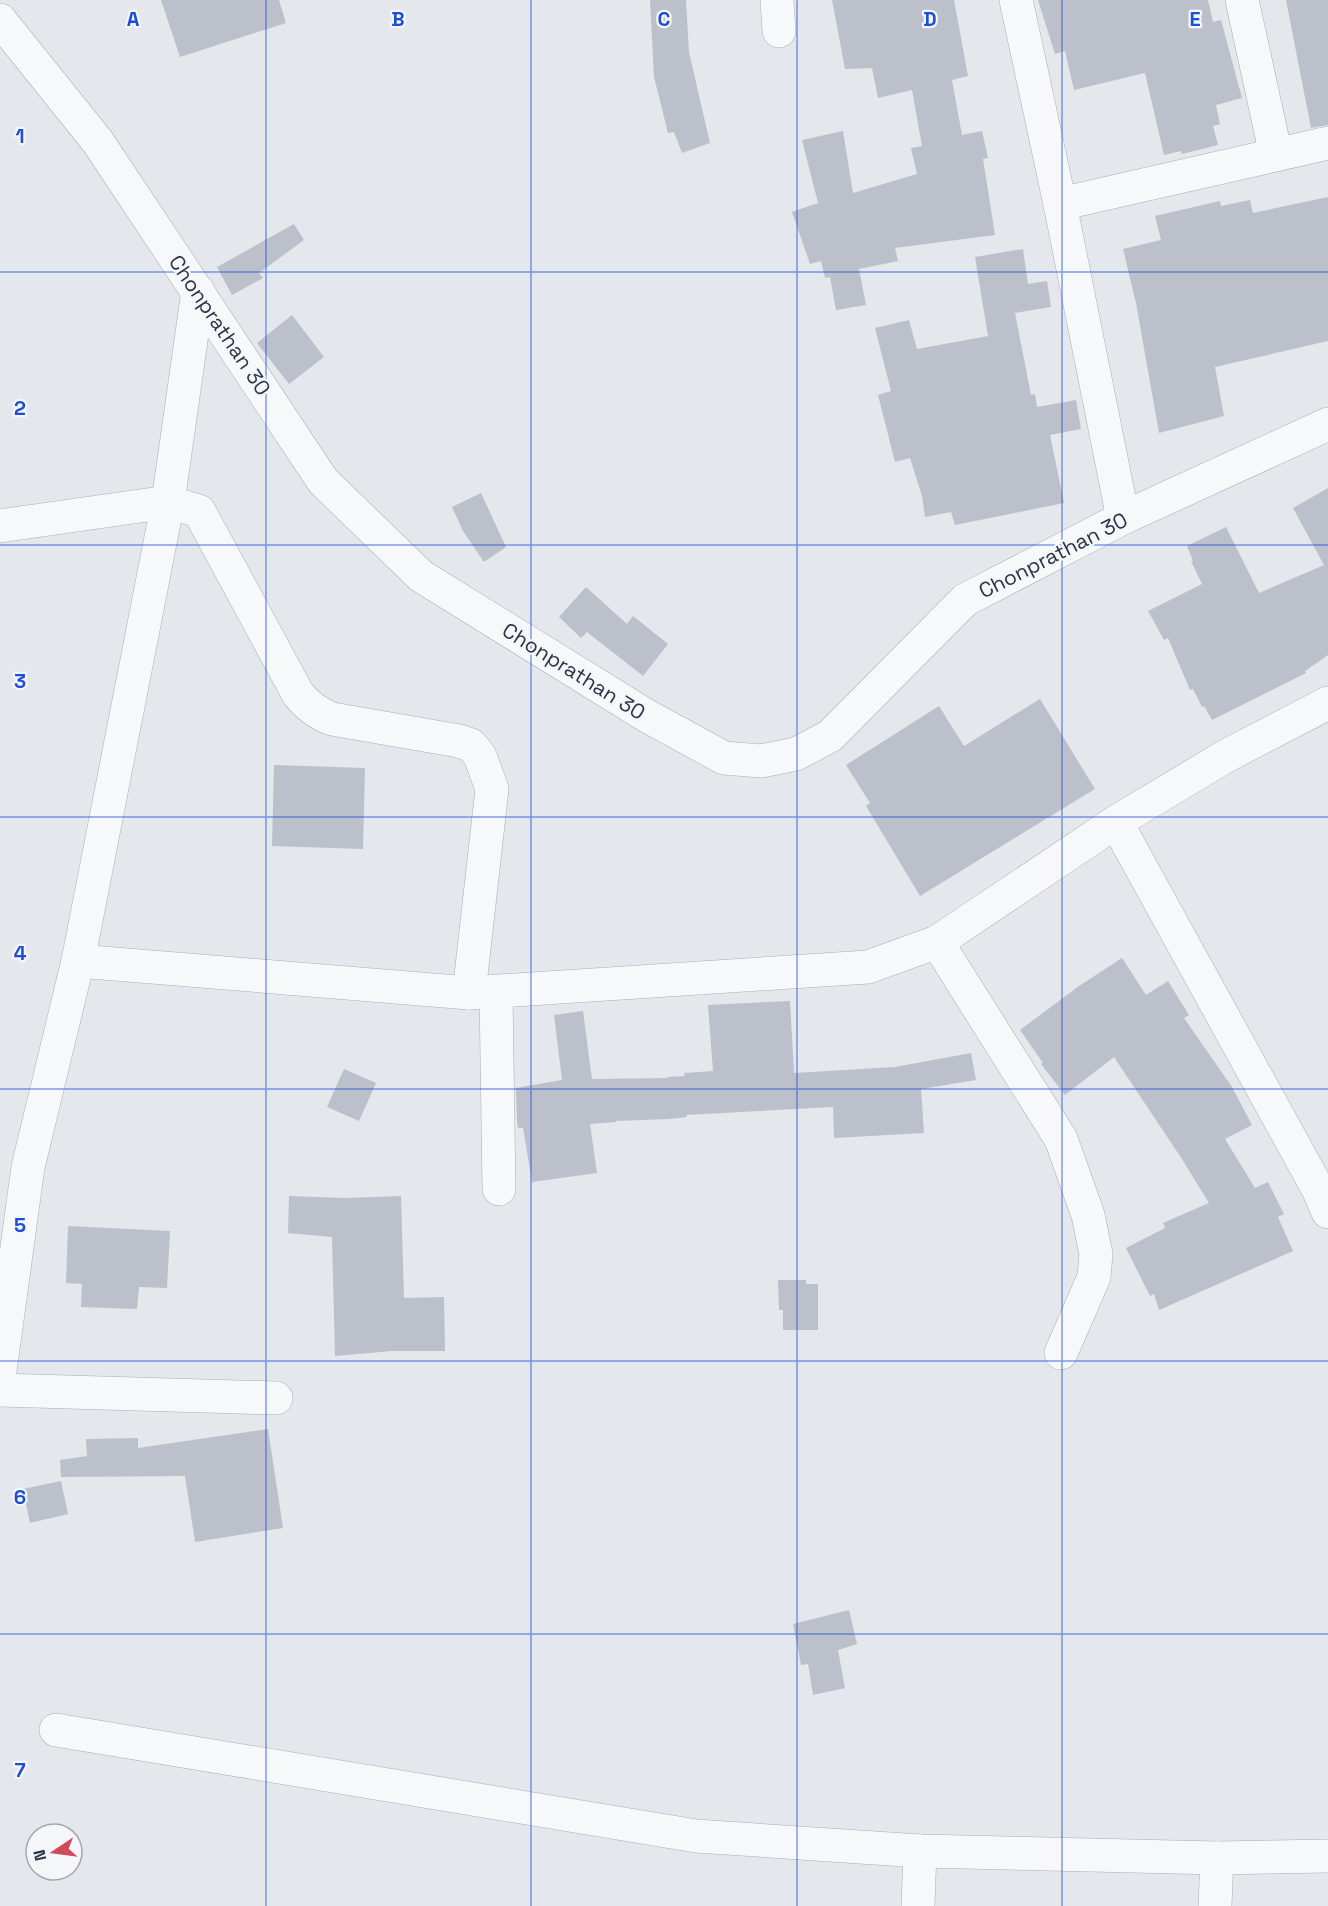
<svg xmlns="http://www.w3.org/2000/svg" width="1328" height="1906" viewBox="0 0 1328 1906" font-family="'Space Grotesk',sans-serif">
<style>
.building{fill:#bbc0ca}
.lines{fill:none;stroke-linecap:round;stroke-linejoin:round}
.street-casing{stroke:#a9aeb7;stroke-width:34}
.street{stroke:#f7f8fa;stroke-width:33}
.grid{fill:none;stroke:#1d4ed8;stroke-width:1.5;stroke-opacity:0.55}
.labels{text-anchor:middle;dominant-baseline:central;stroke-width:4.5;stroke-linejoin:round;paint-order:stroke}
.street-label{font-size:21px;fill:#2b3445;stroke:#f4f6f9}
.grid-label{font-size:20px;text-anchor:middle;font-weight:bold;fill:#1d4ed8;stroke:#f4f6f9;stroke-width:4.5;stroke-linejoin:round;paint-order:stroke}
</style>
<rect width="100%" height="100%" fill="#e4e7ec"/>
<g class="building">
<path d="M161,0H279L286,23L180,57Z"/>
<path d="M650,0H686L689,52L710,143L682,153L674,132L668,133L654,77Z"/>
<path d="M832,0H954L968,76L952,80L962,135L982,131L988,158L983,159L995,235L895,248L898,261L859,269L866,305L836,310L830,277L825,278L821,261L810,264L792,212L818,203L802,140L843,131L853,193L917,174L911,148L922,146L912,90L878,98L872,68L845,69Z"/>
<path d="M1038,0H1208L1213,22L1221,20L1242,98L1216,105L1220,124L1213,126L1218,145L1182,154L1181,151L1164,155L1145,73L1074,90L1065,51L1055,54Z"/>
<path d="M1286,0H1328V125L1311,128Z"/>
<path d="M1328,197V341L1215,367L1224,416L1159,433L1136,303L1123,249L1161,240L1155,216L1220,201L1221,206L1250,200L1253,213Z"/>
<path d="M294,224L304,240L259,273L263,278L232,295L217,267Z"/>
<path d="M1023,249L1028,284L1047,281L1051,307L1015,313L1031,395L1035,394L1037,407L1076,400L1081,429L1050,435L1064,503L955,525L951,512L925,517L922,496L910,458L895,462L878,395L891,391L875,328L909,320L917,349L988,336L975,257Z"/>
<path d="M292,315L324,357L289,384L257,343Z"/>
<path d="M1328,488V655L1305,671L1306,673L1212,720L1204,706L1202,707L1193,689L1190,690L1168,638L1164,640L1148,611L1202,584L1191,561H1193L1187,546L1226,527L1259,593L1324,565L1293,508Z"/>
<path d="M481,493L506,547L484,562L463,531L452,507Z"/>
<path d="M586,587L627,624L633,616L668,644L643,676L587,632L581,638L559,617Z"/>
<path d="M1040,699L1095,789L920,896L866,806L870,803L846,765L939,706L964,746Z"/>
<path d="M274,765L365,768L363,849L272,846Z"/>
<path d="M1122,958L1146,995L1168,981L1189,1015L1184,1018L1232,1087L1252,1125L1225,1139L1255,1188L1268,1182L1284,1214L1278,1217L1293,1251L1159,1310L1154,1294L1150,1296L1126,1248L1165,1228L1163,1223L1209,1203L1180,1156L1114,1057L1065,1095L1041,1064L1043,1063L1020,1030L1079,986Z"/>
<path d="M790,1001L794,1073L895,1067L971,1053L976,1080L921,1089L924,1133L834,1138L833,1107L686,1115L687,1117L669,1119L616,1121V1122L590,1124L597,1173L532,1182L523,1128H518L517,1120L516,1088L562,1080L554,1015L583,1011L592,1079L667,1078V1077L685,1076L684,1073L713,1071L708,1005Z"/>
<path d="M344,1069L376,1083L359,1121L327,1107Z"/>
<path d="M289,1196L345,1198L401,1196L404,1298L444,1297L445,1351H392L335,1356L332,1237L288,1233Z"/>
<path d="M68,1226L170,1231L167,1288L139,1287L137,1309L81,1307L82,1284L66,1283Z"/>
<path d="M778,1280H806V1284H818V1330H783V1310H779Z"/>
<path d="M268,1429L283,1528L195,1542L185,1476L61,1477L60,1460L87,1456L86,1439L138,1438V1448Z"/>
<path d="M61,1481L68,1514L30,1523L23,1489Z"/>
<path d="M849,1610L857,1644L838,1650L845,1688L813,1695L808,1664L801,1665L793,1624Z"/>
</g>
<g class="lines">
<defs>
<g id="street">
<path d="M777,0L779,31"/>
<path d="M1016,0L1060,204L1123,518"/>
<path d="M1242,0L1276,155"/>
<path d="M0,20L98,142L323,481L421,576L647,716L724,758L761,761L796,754L830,736L965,600L1123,518L1328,424"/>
<path d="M1060,204L1328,143"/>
<path d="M0,526L168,502L199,511L298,694C308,706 317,713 332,719L459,741L471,745L480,756L492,789L469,993"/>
<path d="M1116,822L1318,1189L1328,1212"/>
<path d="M937,942L1061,1139L1088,1215L1096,1254L1094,1277L1061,1353"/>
<path d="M78,961L469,993L868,967L937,942L1116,822L1226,756L1328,703"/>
<path d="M496,992L499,1189"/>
<path d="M0,1371L28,1167L78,961L168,502L198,291"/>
<path d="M0,1390L276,1398"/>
<path d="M56,1730L696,1836L920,1851L1217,1858L1328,1856"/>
<path d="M918,1906L920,1851"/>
<path d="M1215,1906L1217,1858"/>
</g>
</defs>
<use href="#street" class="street-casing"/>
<use href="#street" class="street"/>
</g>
<path class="grid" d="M266,0V1906M531,0V1906M797,0V1906M1062,0V1906M0,272H1328M0,545H1328M0,817H1328M0,1089H1328M0,1361H1328M0,1634H1328"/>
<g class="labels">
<g class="street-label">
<text transform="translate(220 325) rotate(56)">Chonprathan 30</text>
<text transform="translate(1053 555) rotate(-27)">Chonprathan 30</text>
<text transform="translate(574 671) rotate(32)">Chonprathan 30</text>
</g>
</g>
<g class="grid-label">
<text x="133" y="26">A</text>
<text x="398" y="26">B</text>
<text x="664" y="26">C</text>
<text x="930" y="26">D</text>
<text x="1195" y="26">E</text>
<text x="20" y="143">1</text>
<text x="20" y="415">2</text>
<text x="20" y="688">3</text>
<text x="20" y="960">4</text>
<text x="20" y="1232">5</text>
<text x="20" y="1504">6</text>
<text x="20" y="1777">7</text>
</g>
<g transform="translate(54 1852) rotate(257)"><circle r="28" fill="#f4f6f9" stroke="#a4a8b1" stroke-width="1.5"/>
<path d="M0-4.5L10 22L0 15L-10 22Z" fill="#d1495b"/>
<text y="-9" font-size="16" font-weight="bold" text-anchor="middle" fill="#2b3445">N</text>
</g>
</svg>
